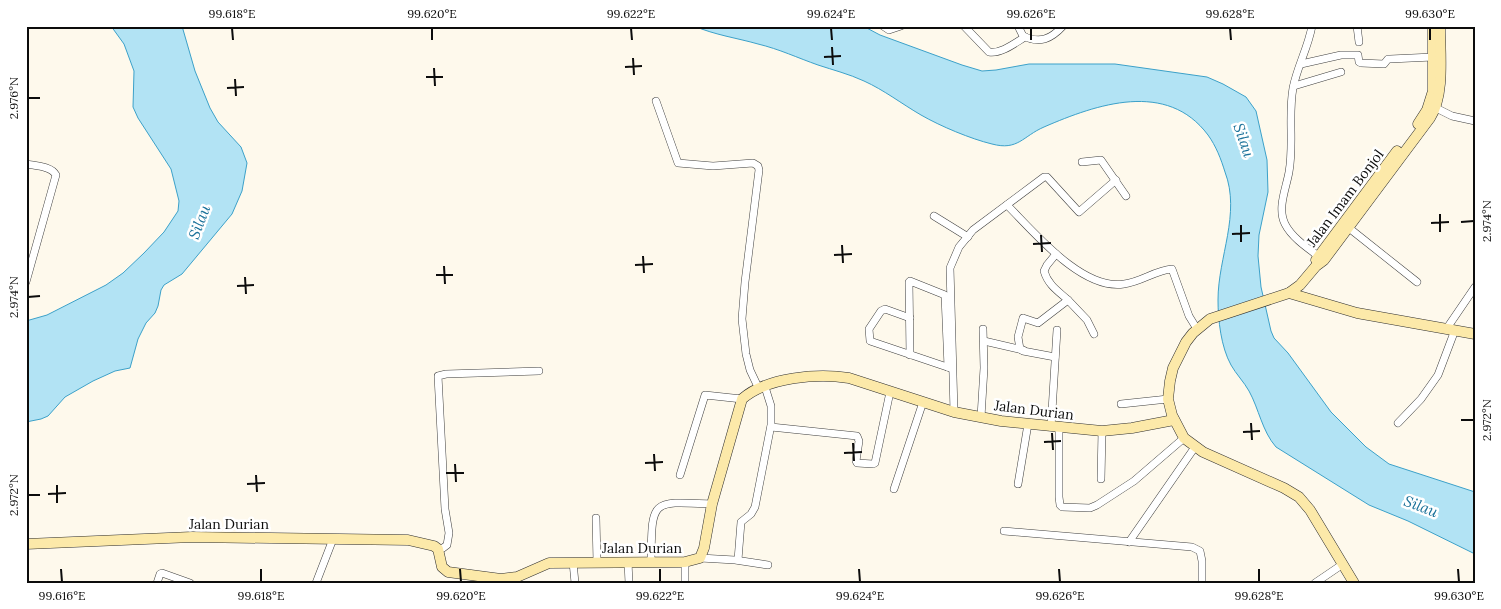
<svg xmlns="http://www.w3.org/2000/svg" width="1501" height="609" viewBox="0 0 1501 609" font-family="Lora,serif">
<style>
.water{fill:#b2e3f4;stroke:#3ca1c9}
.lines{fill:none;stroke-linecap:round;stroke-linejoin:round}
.street-casing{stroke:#3f3f3f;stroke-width:8}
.secondary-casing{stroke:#2e2e2e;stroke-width:11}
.street{stroke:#fff;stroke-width:7}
.secondary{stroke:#fce9a9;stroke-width:10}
.ticks{fill:none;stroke:#0c0c0c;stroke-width:2}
.labels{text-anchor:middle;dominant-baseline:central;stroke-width:5;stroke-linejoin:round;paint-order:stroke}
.street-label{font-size:14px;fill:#0c0c0c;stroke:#fff}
.water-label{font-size:15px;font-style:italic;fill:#1a7199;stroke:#fff}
.neatline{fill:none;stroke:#0c0c0c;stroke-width:2}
.ticks-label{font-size:12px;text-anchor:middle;fill:#0c0c0c}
</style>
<rect width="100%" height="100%" fill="#fef9ec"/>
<g class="water">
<path d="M111,26H182L195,71L210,108L218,122L241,147L247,163L242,191L232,214L182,274L164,285L161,290L158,306L155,313L146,323L138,339L130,368L115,371L93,381L65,397L48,416L41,419L26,422V321L47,315L106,285L123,273L144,253L164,232L178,211L179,201L171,169L138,118L133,107L134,71L124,44Z"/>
<path d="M694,26H863L880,35L962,65L982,71L996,70L1029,64H1115L1207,77L1223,84L1246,97L1256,111L1267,160L1268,192L1259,235L1258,256L1261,287L1271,331L1274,338L1288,353L1331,412L1366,447L1389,464L1475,492V554L1408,521L1369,505L1276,447C1262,431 1259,409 1249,391C1244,382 1236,374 1231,365C1221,347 1218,320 1218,300C1218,257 1241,214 1225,172C1221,159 1216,146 1208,135C1167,80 1097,104 1044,127C1023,136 1018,151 992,144C971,139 940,126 921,115C902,104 884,90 864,81C849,74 833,70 818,65C798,58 779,49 758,44C737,38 715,35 694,26Z"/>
</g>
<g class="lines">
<defs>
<g id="street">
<path d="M883,26L889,30L901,26"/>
<path d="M964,26L989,52C1001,54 1015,43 1025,37"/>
<path d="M1018,26L1023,36C1040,44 1051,39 1063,26"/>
<path d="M1312,26C1308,48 1297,67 1293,88C1288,116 1294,144 1289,172C1286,189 1277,208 1285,224C1292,238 1309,249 1321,258"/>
<path d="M1357,26L1359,42"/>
<path d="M1301,64L1341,55H1358L1359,62L1361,63L1384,64L1388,59H1390L1433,57"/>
<path d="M1294,86L1341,72"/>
<path d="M656,101L678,163L713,166L753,163L758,166L759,170L745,282L742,319L746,354L750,370L759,389"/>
<path d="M1436,108L1452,116L1475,121"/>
<path d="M1082,162L1101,160L1126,196"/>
<path d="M26,164C36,166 51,166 56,175L26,282"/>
<path d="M1007,205C1034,232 1082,291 1124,284C1141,282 1156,270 1172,269L1189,316L1197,329"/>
<path d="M934,216L968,237"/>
<path d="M1349,228L1417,282"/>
<path d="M1068,300L1087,320L1094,334"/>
<path d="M910,318L885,309L881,311L869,329L870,341L950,368"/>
<path d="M1447,328L1475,287"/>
<path d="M984,341L1023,350"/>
<path d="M910,355L909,282L910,281L945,295L948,367"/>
<path d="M1055,357L1023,351L1020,349L1018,337L1023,318L1038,323L1068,300C1058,291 1048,285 1044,271L1047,265L1056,254"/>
<path d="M1121,404L1168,399"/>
<path d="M954,412L950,268L959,247L973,230L1044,177H1047L1079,212L1116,180"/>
<path d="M981,417L984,368L983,329"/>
<path d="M1398,423L1421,399L1438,375L1455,330"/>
<path d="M771,427L857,436L859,441L856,461L857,463L873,464L875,463L890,392"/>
<path d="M1051,427L1057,330"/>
<path d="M1059,428V497L1060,505L1062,507L1090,508L1097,505L1134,481L1184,438"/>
<path d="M680,475L705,395L742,399"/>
<path d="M1101,479L1102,431"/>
<path d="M1018,484L1028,424"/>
<path d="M894,489L923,402"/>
<path d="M596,518L597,562"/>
<path d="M1004,531L1192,547L1200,551L1202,561V583"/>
<path d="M1129,542L1195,447"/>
<path d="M438,549L443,548L447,545L449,533L445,509L438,376L446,374L539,371"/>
<path d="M700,558L735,560L768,565"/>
<path d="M738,560L741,522L751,514L755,507L771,425V406L765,387"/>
<path d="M573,562L575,583"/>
<path d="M628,562L629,583"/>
<path d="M651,562C652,499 650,501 712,504"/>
<path d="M685,562V583"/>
<path d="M157,583L160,574L162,573L190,583"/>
<path d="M316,583L333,539"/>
<path d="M1315,583L1343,564"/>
</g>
<g id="secondary">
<path d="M1418,124L1427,110L1433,91V26"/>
<path d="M1316,260L1397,151"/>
<path d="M1289,293L1357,313L1475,334"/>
<path d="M26,544L192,537L408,540L434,546L438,549L442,567L448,572L501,579L517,577L549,563L685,562L700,558L704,548L712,504L742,399C767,377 818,373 849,378L954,412L1001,421L1102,431L1132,428L1174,420"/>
<path d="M1354,583L1310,510L1299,497L1284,488L1203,452L1184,438L1172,415L1168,399L1170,381L1173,368L1186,342L1193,333L1210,319L1289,293L1300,285L1316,266L1324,260L1430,118C1445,95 1440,54 1440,26"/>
</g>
</defs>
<use href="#street" class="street-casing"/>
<use href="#secondary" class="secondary-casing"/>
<use href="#street" class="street"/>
<use href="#secondary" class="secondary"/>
</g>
<path class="ticks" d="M232,28L233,40M432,28V40M631,28L632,40M831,28L832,40M1031,28V40M1230,28L1231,40M1430,28V40M832,47L833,65M824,57L841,56M633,58L634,75M625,67L642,66M434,68L435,86M426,77H443M235,79L236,96M227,88L244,87M28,98H40M1440,214V232M1461,222L1474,221M1431,223L1449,222M1241,225V242M1232,234L1250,233M1041,235L1042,252M1033,244L1051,243M842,245L843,263M834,255L852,254M643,256L644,273M635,265L653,264M444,266L445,284M436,275H453M245,277L246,294M237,286L254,285M28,297L40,296M1461,420H1474M1251,423L1252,440M1243,432L1260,431M1052,433L1053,450M1044,442L1061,441M853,443L854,461M844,453L862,452M654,454L655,471M645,463L663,462M455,464L456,482M446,473H464M256,475L257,492M247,484L265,483M57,485V503M48,494L66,493M28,495H40M61,569L62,582M261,569V582M460,569L461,582M660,569V582M859,569L860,582M1059,569L1060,582M1259,569V582M1458,569L1459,582"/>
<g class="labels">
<g class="street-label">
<text transform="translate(1345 198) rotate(-53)">Jalan Imam Bonjol</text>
<text transform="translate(1034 410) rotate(7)">Jalan Durian</text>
<text x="229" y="524">Jalan Durian</text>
<text x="642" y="548">Jalan Durian</text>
</g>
<g class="water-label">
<text transform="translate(1244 140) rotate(71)">Silau</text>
<text transform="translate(199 222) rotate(-69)">Silau</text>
<text transform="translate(1421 506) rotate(21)">Silau</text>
</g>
</g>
<rect width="1501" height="609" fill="none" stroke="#ffffff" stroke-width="55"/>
<rect x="28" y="28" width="1446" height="554" class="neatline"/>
<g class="ticks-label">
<text x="232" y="18">99.618°E</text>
<text x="432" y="18">99.620°E</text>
<text x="631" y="18">99.622°E</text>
<text x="831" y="18">99.624°E</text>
<text x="1031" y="18">99.626°E</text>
<text x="1230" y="18">99.628°E</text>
<text x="1430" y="18">99.630°E</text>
<text transform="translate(14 98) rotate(-90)" y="4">2.976°N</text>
<text transform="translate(1487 221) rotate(-90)" y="4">2.974°N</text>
<text transform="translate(14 297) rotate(-90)" y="4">2.974°N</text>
<text transform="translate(1487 420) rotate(-90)" y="4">2.972°N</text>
<text transform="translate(14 495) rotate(-90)" y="4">2.972°N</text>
<text x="62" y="600">99.616°E</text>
<text x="261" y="600">99.618°E</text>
<text x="461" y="600">99.620°E</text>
<text x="660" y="600">99.622°E</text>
<text x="860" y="600">99.624°E</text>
<text x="1060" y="600">99.626°E</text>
<text x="1259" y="600">99.628°E</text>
<text x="1459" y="600">99.630°E</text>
</g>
</svg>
